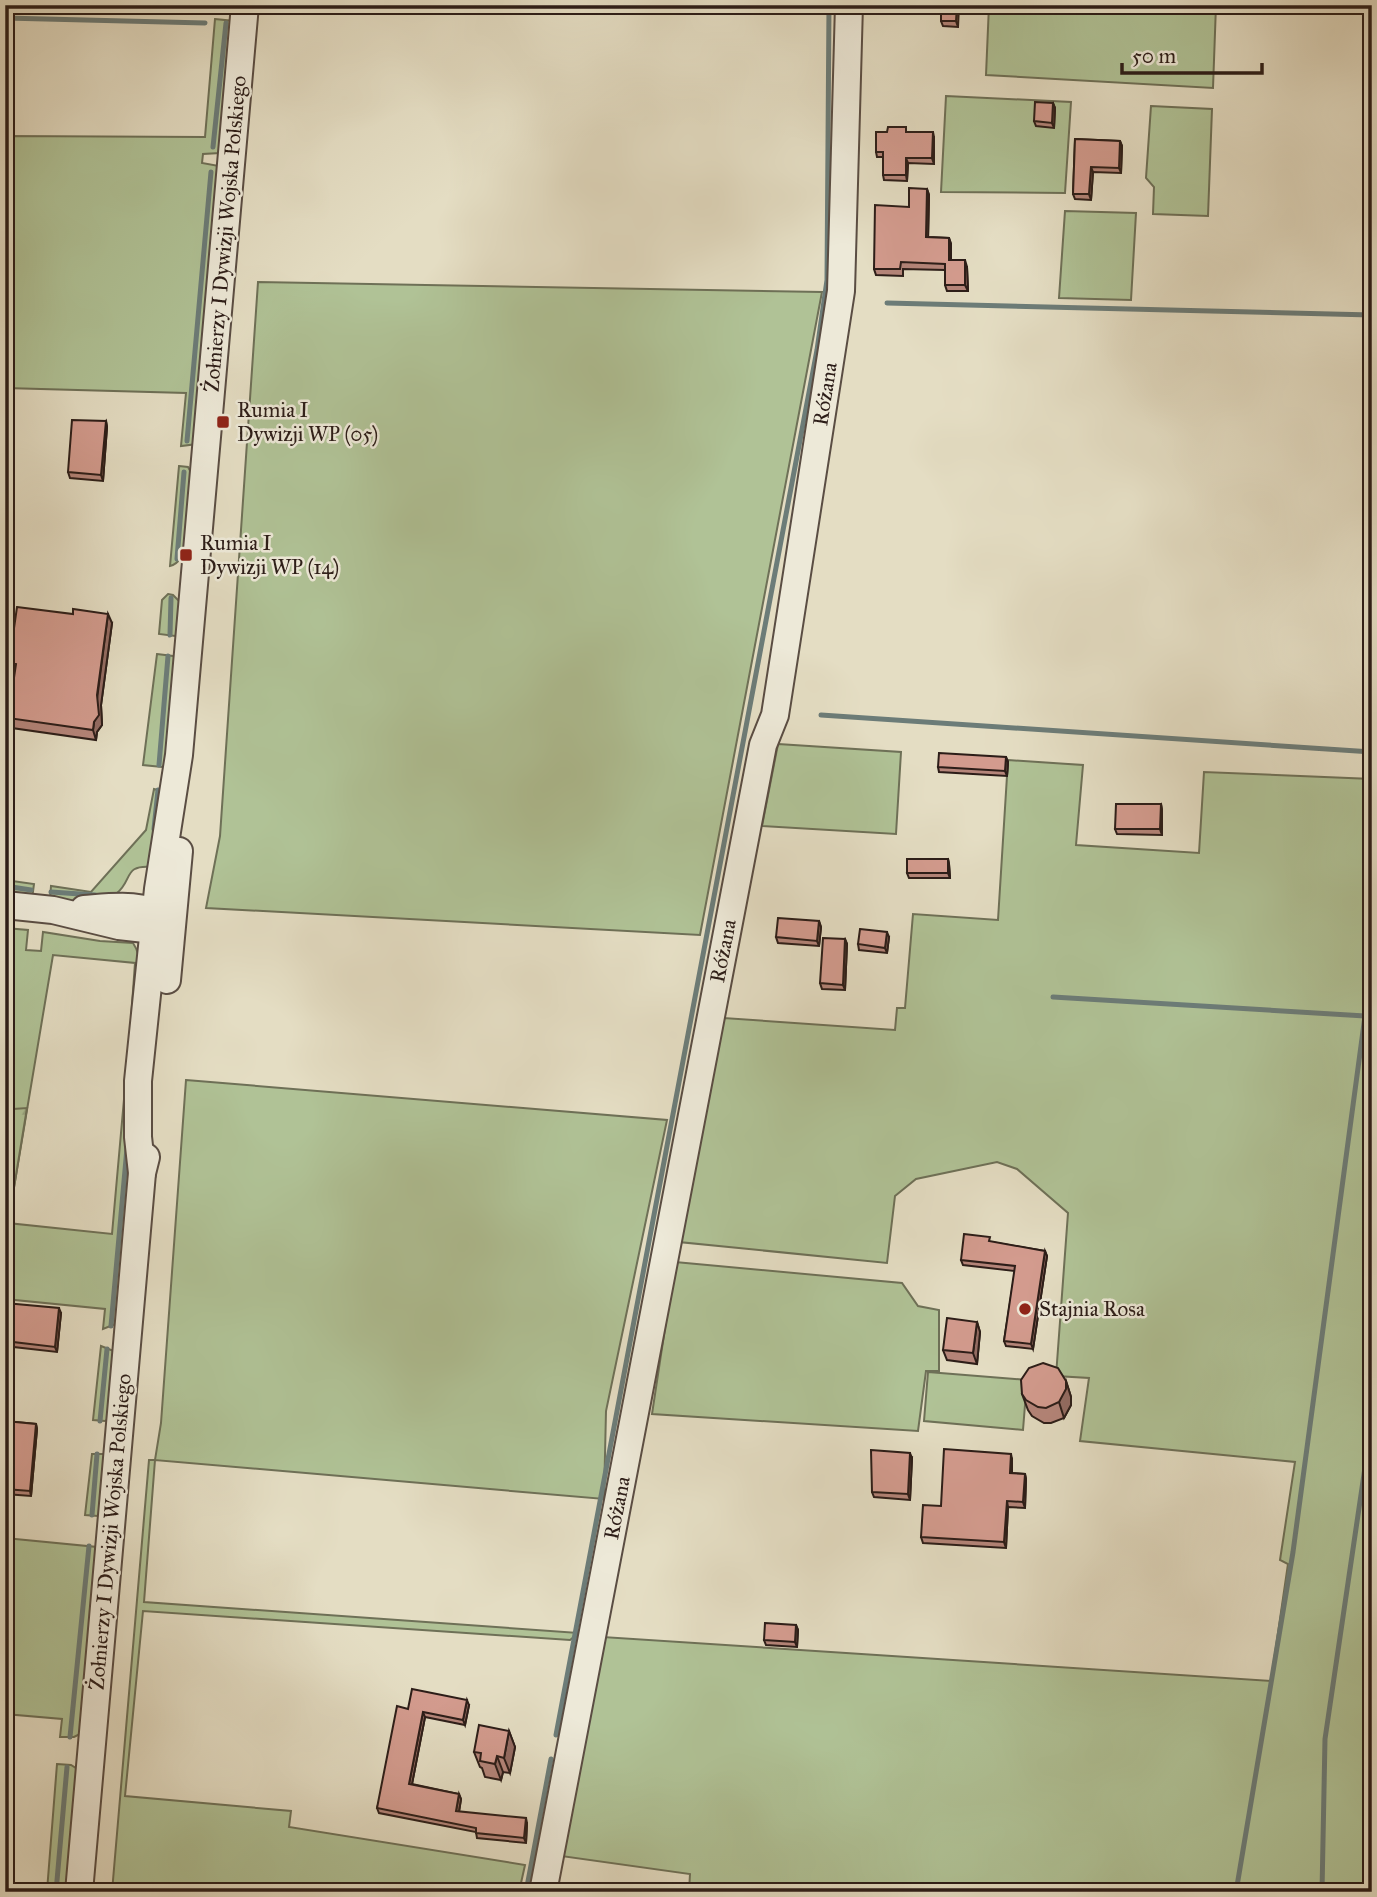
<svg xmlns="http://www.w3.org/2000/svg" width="1377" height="1897" viewBox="0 0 1377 1897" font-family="'IM FELL Great Primer',serif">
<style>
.grass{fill:#b0c296;stroke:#6e7057;stroke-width:2}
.forest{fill:url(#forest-firs);stroke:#6e7057;stroke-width:2}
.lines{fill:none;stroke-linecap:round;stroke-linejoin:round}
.stream{stroke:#6c7c78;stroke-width:5}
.minor-casing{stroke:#5a4d43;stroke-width:30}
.minor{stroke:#ede9d8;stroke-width:26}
.wall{fill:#b5857a;stroke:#2c1d18;stroke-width:2}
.shaded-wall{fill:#946c63;stroke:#2c1d18;stroke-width:2}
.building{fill:#d39b8e;stroke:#2c1d18;stroke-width:2}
.poi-dot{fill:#8f2418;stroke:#ede9d8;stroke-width:2.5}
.labels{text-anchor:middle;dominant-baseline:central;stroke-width:5;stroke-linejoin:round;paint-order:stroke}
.street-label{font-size:21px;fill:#2c1d18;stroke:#ede9d8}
.poi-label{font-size:21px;fill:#2c1d18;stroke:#ede9d8;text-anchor:start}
</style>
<defs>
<pattern id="forest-firs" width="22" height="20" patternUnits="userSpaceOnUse" patternTransform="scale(1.75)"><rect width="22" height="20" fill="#b0c296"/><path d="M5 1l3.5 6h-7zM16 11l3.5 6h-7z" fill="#98a681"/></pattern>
</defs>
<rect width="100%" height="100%" fill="#e4ddc3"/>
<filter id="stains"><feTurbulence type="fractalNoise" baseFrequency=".00286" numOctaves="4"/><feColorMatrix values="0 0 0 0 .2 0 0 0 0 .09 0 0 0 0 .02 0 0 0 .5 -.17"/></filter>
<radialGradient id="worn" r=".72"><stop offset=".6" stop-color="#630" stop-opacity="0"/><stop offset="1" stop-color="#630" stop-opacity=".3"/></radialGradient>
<g class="grass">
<path d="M989,5H1216L1213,88L986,75Z"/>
<path d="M215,19L234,21L220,153L203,154L202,163L219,166L197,444L181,446L186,393L5,388V136L205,137Z"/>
<path d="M946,96L1071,102L1065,193L941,192Z"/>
<path d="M1151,106L1212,109L1208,216L1153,214L1154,187L1146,178Z"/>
<path d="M1065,211L1136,213L1131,300L1059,298Z"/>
<path d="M258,282L822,292L700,935L206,908L220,836Z"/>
<path d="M179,466L188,467L193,476C191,496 193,562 170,566Z"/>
<path d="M168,594L173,595L181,603L178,633L175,636L159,634L162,600Z"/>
<path d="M157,654L173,656L177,661L165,765L162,767L143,765Z"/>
<path d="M778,744L901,752L896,834L762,826Z"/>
<path d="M1008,760L1083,765L1076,845L1199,853L1204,772L1372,779V1892H689L690,1874L561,1856L603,1637L1271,1681L1288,1564L1280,1560L1295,1462L1080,1441L1089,1378L1056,1376L1068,1213L1017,1169L997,1162L916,1179L895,1196L887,1263L679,1242L724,1018L895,1030L897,1008H905L913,914L998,920Z"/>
<path d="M154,789L162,791L153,867C123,864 133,880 117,893C106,902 64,902 50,900L51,886L91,892L146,830Z"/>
<path d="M5,880L34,884L32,899L5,896Z"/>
<path d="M5,928L28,930L26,950L41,951L43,932L100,941L133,943C147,963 137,997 135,1020L131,1019L135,963L53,955L8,1223L112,1234L129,1043L132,1128L118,1323L103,1329L105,1309L5,1299Z"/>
<path d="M186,1080L667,1120L606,1411L604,1499L155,1460L144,1602L579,1633L570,1640L143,1611L125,1796L291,1811L289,1827L525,1865L519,1892H112L149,1460H155L161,1423Z"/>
<path d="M675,1262L902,1283L918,1306L939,1310V1371H926L918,1431L652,1414Z"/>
<path d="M101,1346L116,1352L108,1419L105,1421L93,1420Z"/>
<path d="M928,1372L1027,1380L1023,1430L924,1421Z"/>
<path d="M92,1454H104L107,1458L101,1513L98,1516L85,1515Z"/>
<path d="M5,1538L97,1547L82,1733L74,1737H60L62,1719L5,1714Z"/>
<path d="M57,1764L71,1765L79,1770L67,1889L62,1892L47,1891Z"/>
</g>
<path class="forest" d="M27,1108L8,1224H5V1116L13,1109Z"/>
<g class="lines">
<g class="stream">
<path d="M5,18L205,23"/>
<path d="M213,147L226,23"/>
<path d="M887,303L1372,315"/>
<path d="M187,441L211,172"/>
<path d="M177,559L184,472"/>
<path d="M170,635L171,598"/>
<path d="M821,715L1372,752"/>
<path d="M159,765L168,656"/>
<path d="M154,829L158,790"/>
<path d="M5,886L31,890"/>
<path d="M51,892L95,895"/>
<path d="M1053,997L1365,1016L1293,1552L1236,1892"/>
<path d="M111,1326L127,1148"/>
<path d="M100,1421L107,1349"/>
<path d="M92,1515L97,1454"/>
<path d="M556,1735L817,350L827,280L829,5"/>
<path d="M70,1737L89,1546"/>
<path d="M56,1892L67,1767"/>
<path d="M526,1892L551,1759"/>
<path d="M1322,1892L1325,1739L1372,1420"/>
</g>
<defs>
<g id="minor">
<path d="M5,905L53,910L119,926L154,930L168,924"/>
<path d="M84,909C112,907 144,902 169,919"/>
<path d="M167,980L179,851"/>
<path d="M142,1173L138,1137V1081L158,889L179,755L245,5"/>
<path d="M79,1892L142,1173L146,1157"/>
<path d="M543,1892L763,745L775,715L841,291L849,5"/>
</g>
</defs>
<use href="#minor" class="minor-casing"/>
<use href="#minor" class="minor"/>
</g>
<g class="wall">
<path d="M941,5H958V27L943,26L941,21Z"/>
<path d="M1053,103L1055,108L1054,128L1036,126L1034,121Z"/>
<path d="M908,132L934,137V164L908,163L907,181L884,180L883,175V157H877L876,152Z"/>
<path d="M1075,139L1120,141L1122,146L1121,173L1093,172L1091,200L1075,199L1073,194Z"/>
<path d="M927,189L929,195L928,237L949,238L951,244V260L967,267L968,291H947L945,285V270L903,269V276L876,275L874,269L909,207Z"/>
<path d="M106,421L107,427L103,481L70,478L68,472Z"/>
<path d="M112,623L101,705L102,725L97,732L96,740L12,728L8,718L15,673H13L9,663Z"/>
<path d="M1006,757L1008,762L1007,776L939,772L938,767Z"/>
<path d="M1161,804L1162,810V835L1117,834L1115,829Z"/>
<path d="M948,859L949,864L950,878H909L907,873Z"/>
<path d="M819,921L821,927L819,946L778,943L776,937Z"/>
<path d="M889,937L887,953L859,950L858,944Z"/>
<path d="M845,939L847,944L845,990L822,989L820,983Z"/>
<path d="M991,1242L1045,1251L1047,1256L1033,1349L1006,1346L1004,1341L1015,1271L963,1265L961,1260Z"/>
<path d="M5,1303L61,1313L57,1352L5,1346Z"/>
<path d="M977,1322L980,1332L977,1364L947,1360L943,1350Z"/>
<path d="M1066,1381L1071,1397V1405L1064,1418L1051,1423H1044L1032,1416L1028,1410L1022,1394Z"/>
<path d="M5,1421L36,1424L37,1429L31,1496L5,1494Z"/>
<path d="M912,1458L910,1500L874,1497L872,1492Z"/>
<path d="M1012,1459V1473L1025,1474L1026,1479L1025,1508L1008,1507L1006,1548L923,1543L921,1537L941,1506Z"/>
<path d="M796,1625L798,1630L797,1647L766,1645L764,1640Z"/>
<path d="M469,1705L465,1725L425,1717L412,1784L459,1794L461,1799L459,1812L527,1823L526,1843L477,1838L476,1832L379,1813L377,1808L408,1709Z"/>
<path d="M509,1731L515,1747L510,1773L503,1772L501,1780L485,1777L482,1768L480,1767L474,1752Z"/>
<path d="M5,1762L14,1768L12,1795H5Z"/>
</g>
<g class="shaded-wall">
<path d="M957,5L959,6L958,27L956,21Z"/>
<path d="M1053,103L1055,108L1054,128L1052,123Z"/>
<path d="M933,132L934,137V164L932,158Z"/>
<path d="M1120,141L1122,146L1121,173L1119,168Z"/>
<path d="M906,158L908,163L907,181L906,175Z"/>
<path d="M1091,167L1093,172L1091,200L1089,194Z"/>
<path d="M927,189L929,195L928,243L926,237Z"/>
<path d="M949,238L951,244V267L949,260Z"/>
<path d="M965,260L967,267L968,291L965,285Z"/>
<path d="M106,421L107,427L103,481L101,475Z"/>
<path d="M108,614L112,623L101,705L102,725L97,732L96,740L93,730Z"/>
<path d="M1006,757L1008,762L1007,776L1005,771Z"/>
<path d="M1161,804L1162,810V835L1160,829Z"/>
<path d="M948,859L949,864L950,878L948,873Z"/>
<path d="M819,921L821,927L819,946L817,941Z"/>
<path d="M887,932L889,937L887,953L885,948Z"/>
<path d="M845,939L847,944L845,990L843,985Z"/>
<path d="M1045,1251L1047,1256L1033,1349L1031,1344Z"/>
<path d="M59,1308L61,1313L57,1352L55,1347Z"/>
<path d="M977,1322L980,1332L977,1364L973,1353Z"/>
<path d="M1066,1381L1071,1397V1405L1064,1418L1059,1402Z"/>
<path d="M36,1424L37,1429L31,1496L30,1491Z"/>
<path d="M910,1453L912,1458L910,1500L908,1494Z"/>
<path d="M1011,1454L1012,1459L1011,1478L1010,1473Z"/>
<path d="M1025,1474L1026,1479L1025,1508L1023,1502Z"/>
<path d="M1007,1501L1008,1507L1006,1548L1004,1542Z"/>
<path d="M796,1625L798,1630L797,1647L795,1642Z"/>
<path d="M467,1700L469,1705L465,1725L463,1720Z"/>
<path d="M423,1712L425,1717L411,1789L409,1784Z"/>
<path d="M509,1731L515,1747L510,1773L504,1758Z"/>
<path d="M497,1756L503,1772L501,1780L495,1764Z"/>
<path d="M12,1763L14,1768L12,1795L10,1790Z"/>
<path d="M459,1794L461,1799L458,1817L456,1811Z"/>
<path d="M526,1818L527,1823L526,1843L524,1838Z"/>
<path d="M6,1835L8,1840L6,1868L5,1847Z"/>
</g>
<g class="building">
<path d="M941,5H957L956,21H941Z"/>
<path d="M1035,102L1053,103L1052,123L1034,121Z"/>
<path d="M888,127H906V132H933L932,158H906V175H883V152H876V132H887Z"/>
<path d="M1075,139L1120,141L1119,168L1091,167L1089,194H1073Z"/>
<path d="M909,188L927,189L926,237L949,238V260H965V285H945V264L901,262L900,269H874L875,205L909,207Z"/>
<path d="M72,420L106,421L101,475L68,472Z"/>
<path d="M17,607L73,614V609L108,614L97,695L99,715L94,722L93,730L8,718L16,664L9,663Z"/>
<path d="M939,753L1006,757L1005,771L938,767Z"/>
<path d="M1116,804H1161L1160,829H1115Z"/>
<rect x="907" y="859" width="41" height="14"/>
<path d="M778,918L819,921L817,941L776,937Z"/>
<path d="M860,929L887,932L885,948L858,944Z"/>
<path d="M823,938L845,939L843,985L820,983Z"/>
<path d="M964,1234L990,1237L989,1241L1045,1251L1031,1344L1004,1341L1015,1266L961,1260Z"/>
<path d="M5,1303L59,1308L55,1347L5,1341Z"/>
<path d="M947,1318L977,1322L973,1353L943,1350Z"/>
<path d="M1043,1363L1058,1368L1066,1381V1389L1059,1402L1046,1408L1038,1407L1026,1400L1022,1394L1021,1380L1029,1368Z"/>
<path d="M5,1421L36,1424L30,1491L5,1489Z"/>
<path d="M944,1449L1011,1454L1010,1473L1025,1474L1023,1502L1007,1501L1004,1542L921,1537L923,1505L941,1506Z"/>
<path d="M871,1450L910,1453L908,1494L872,1492Z"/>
<path d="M765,1623L796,1625L795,1642L764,1640Z"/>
<path d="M412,1689L467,1700L463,1720L423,1712L409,1784L459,1794L456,1811L526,1818L524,1838L476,1833V1828L377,1808L397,1706L408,1709Z"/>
<path d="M479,1725L509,1731L504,1758L497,1756L495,1764L480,1761L481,1753L474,1752Z"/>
<path d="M5,1762L12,1763L10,1790H5Z"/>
</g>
<g class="poi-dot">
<rect x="216" y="415" width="14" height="14" rx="3.5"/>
<rect x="179" y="548" width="14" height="14" rx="3.5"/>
<circle cx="1025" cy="1309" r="7"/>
</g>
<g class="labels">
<g class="street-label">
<text transform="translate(225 234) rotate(-85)">Żołnierzy I Dywizji Wojska Polskiego</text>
<text transform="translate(825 394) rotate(-81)">Różana</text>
<text transform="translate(723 951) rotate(-79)">Różana</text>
<text transform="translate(617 1508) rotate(-79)">Różana</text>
<text transform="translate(110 1532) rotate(-85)">Żołnierzy I Dywizji Wojska Polskiego</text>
</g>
<g class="poi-label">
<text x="237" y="410">Rumia I<tspan x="237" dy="24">Dywizji WP (05)</tspan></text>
<text x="200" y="543">Rumia I<tspan x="200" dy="24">Dywizji WP (14)</tspan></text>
<text x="1039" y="1309">Stajnia Rosa</text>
</g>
</g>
<rect width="1377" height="1897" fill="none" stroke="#e4ddc3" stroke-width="28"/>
<rect x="7" y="7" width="1363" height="1883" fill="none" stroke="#2c1d18" stroke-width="3.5"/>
<rect x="14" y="14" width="1349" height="1869" fill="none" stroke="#2c1d18" stroke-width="2"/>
<path d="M1122 63v10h140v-10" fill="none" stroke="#2c1d18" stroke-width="3.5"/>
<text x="1132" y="63" font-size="21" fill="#2c1d18" stroke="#ede9d8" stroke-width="5" paint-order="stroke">50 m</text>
<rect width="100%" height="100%" filter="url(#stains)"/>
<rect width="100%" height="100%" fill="url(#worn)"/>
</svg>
